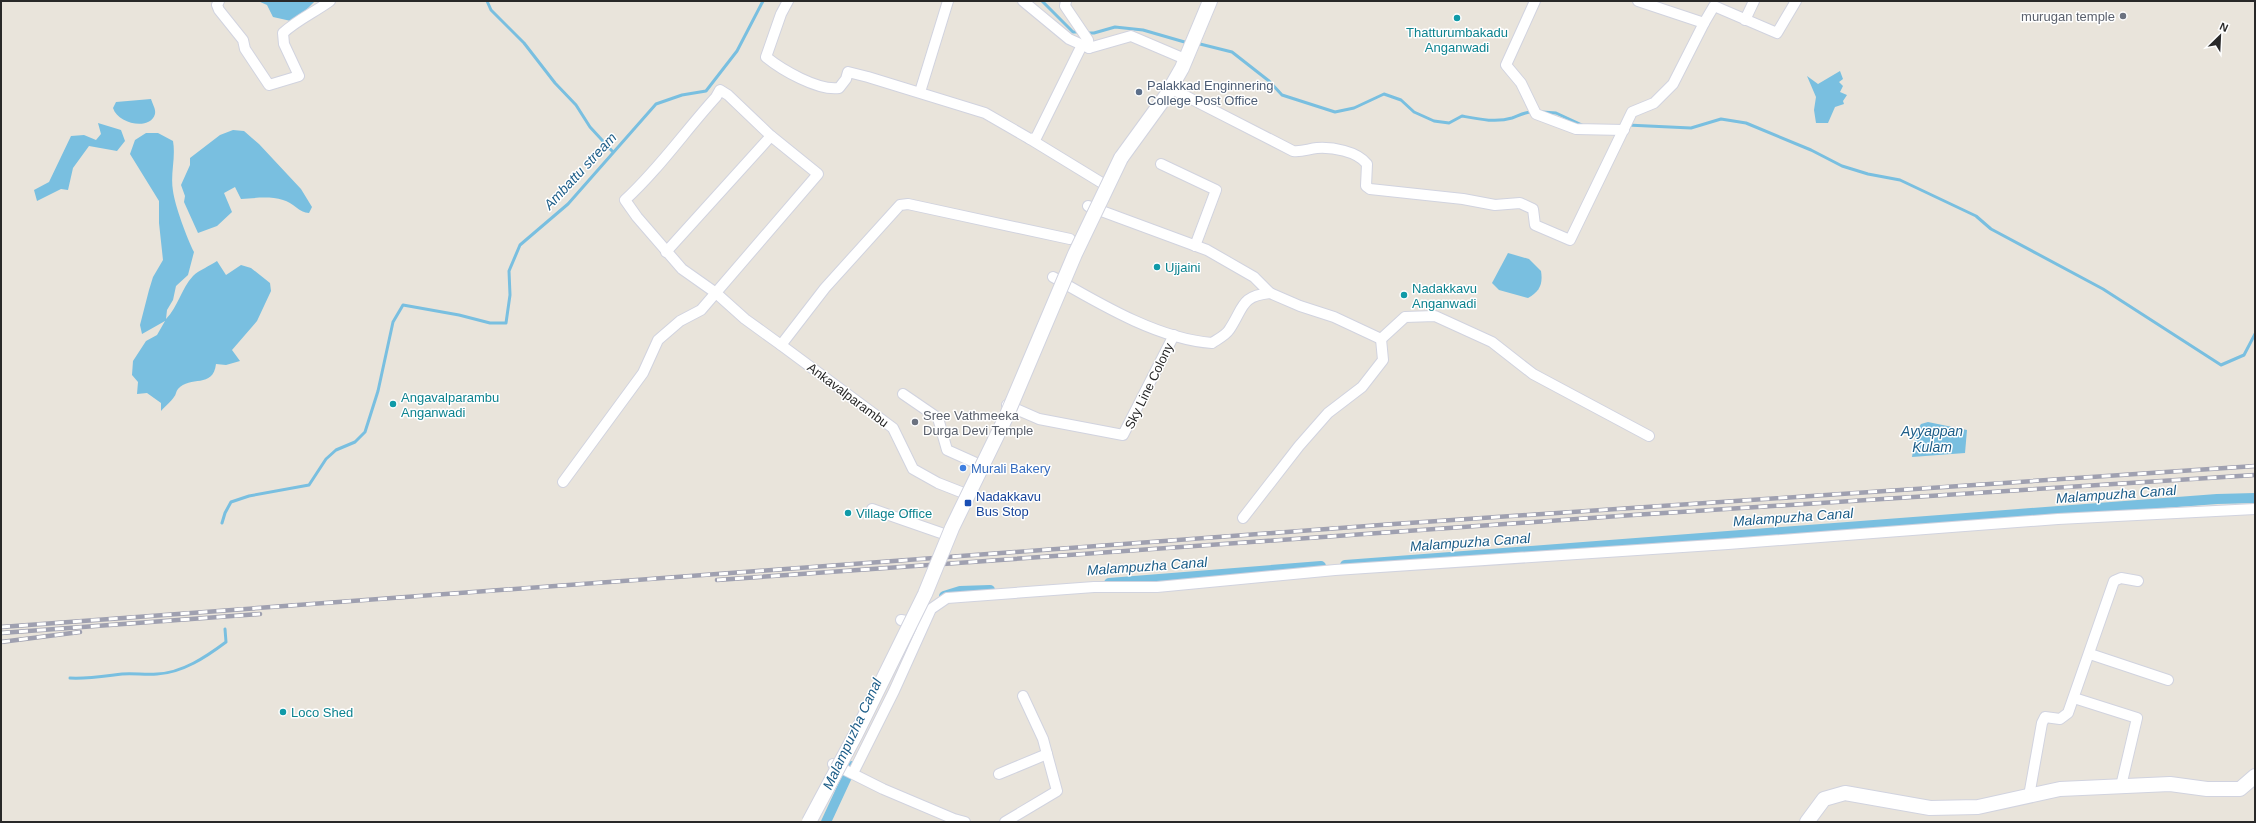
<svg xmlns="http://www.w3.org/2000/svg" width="2256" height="823" viewBox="0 0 2256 823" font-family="Helvetica,sans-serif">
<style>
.water{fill:#79bfe0}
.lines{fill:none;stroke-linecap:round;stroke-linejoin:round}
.stream{stroke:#79bfe0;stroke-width:3}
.canal{stroke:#79bfe0;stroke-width:10}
.street-casing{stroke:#d1d3df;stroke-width:12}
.secondary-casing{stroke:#d1d3df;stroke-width:16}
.street{stroke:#fff;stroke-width:10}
.secondary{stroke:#fff;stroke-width:14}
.rail-casing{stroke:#9fa0b0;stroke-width:4.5}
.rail{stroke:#fff;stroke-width:3;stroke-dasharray:9;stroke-linecap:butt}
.secondary-bridge-casing{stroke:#d1d3df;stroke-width:16;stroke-linecap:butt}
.secondary-bridge{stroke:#fff;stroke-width:14}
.worship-dot{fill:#6b7280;stroke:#fff;stroke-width:1.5}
.culture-dot{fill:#0f9aa8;stroke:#fff;stroke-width:1.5}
.service-dot{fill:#5c6f8a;stroke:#fff;stroke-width:1.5}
.shop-dot{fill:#3f7fe0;stroke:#fff;stroke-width:1.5}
.transit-dot{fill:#1a4fb4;stroke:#fff;stroke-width:1.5}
.labels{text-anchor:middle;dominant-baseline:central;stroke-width:3;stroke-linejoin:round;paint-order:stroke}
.worship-label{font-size:13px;fill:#5b616d;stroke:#fff;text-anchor:end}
.culture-label{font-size:13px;fill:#0d838f;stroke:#fff;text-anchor:start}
.service-label{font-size:13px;fill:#4e5e75;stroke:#fff;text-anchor:start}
.street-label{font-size:13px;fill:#282828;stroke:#fff}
.shop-label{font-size:13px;fill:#366cbe;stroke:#fff;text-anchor:start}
.transit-label{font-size:13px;fill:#164399;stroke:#fff;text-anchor:start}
.water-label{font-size:14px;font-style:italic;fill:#1c5d88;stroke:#fff}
</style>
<rect width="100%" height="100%" fill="#e9e4db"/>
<g class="water">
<path d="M258,1H315L301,15L291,21L273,17L267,5Z"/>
<path d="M1840,71L1843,79L1839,82L1843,86L1840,92L1847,95L1843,101L1844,104L1835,107L1828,123H1816L1814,110L1816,97L1807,76L1818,84Z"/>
<path d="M151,99C152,103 156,109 155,114C150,131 118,124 113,108L116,102Z"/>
<path d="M98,123L121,130L125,141L117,151L89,146L73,168L68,190L61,189L37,201L34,190L49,182L71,136L84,135L96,140L101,134Z"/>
<path d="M233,130L244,131L259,144L301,189L312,207L309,213C299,213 293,202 283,200C270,196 255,198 241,199L235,187L224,193L232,212L217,226L198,233L184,202L185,196L181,185L190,165V158L220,135Z"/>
<path d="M146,133H158L173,141C176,158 170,174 173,191C175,206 187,238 194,252L188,275L176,286L173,300L167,310L166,319C178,307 181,289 193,276C199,270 210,266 217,261L226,275L241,265L251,268L270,283L271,291L257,321L232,350L240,361L226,365L216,364C213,389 190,375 178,389C176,391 176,395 174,397C171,402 165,406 161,411V403L147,393L137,394L138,382L132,375L133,361L146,341L157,335L165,321L142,334L140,325L149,290L153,277L163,260L159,223V201L130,154L135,140Z"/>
<path d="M1508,253L1529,259L1541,271C1543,284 1540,291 1528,298L1499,290L1492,283Z"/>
<path d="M1928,422L1967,430L1965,453L1912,457L1916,432L1921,424Z"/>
</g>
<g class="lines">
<g class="stream">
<path d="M487,1L491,10L524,43L555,83L576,105L590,127L613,152"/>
<path d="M1042,1L1073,32H1079"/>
<path d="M1087,33H1094L1115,27L1143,30L1188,43"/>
<path d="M1196,43L1232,52L1269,81L1282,95L1335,112L1354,108L1384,94L1401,100L1414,112L1434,121L1449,123L1462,116C1478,119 1496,123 1512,118C1520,115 1524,112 1533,112"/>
<path d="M1542,112L1556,113L1582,125"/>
<path d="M1627,125L1691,128L1721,119L1746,123L1811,150L1842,166L1868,174L1900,180L1976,216L1991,229L2103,289L2221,365L2244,355L2255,334"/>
<path d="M222,523L225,513L231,502L249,496L309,485L326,459L336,450L355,442L365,432L378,391L393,322L403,305L459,315L490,323H506L510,295L509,271L520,245L568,204L656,104L682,95L706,91L737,51L763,1"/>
<path d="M70,678C88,679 105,676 122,674C134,673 145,675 157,674C182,673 206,657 226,642L225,629"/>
</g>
<g class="canal">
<path d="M1345,565L2217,499L2255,498"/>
<path d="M1109,583L1321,566"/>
<path d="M944,596L960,591L990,590"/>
<path d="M826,822L852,766"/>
</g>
<defs>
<g id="street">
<path d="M219,1L217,5L219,10L243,40L245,49L269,85L299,76L284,44L283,33C297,20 315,12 330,1"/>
<path d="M788,1L781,14L766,57C782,70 818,91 839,88L846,79L848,72L868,77L985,113L1030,139L1036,138L1082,45"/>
<path d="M1023,1L1069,39L1089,48L1131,36L1185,59"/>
<path d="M1066,1L1065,6L1088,40L1089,48"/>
<path d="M1535,1L1506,65L1521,83L1536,114L1576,129L1624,130"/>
<path d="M1638,1L1704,23L1714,6L1777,33L1796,1"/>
<path d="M1745,20L1754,1"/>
<path d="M1170,88L1293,151C1302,152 1308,149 1317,148C1332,147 1357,151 1367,164L1366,186L1370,189L1463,199L1495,205L1520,203L1533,209L1535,225L1570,240L1632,112L1654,103L1673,84L1704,23"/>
<path d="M920,92L948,1"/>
<path d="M771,136L728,95L720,90L716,97C685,131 659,169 625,200L637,217L682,269L716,293L745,319L781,345L825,288L900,205L908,204L1070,239"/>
<path d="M1030,139L1102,183"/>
<path d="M1161,164L1216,190L1195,246"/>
<path d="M1088,206L1207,250L1254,277L1270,293L1300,306L1334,317L1381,339L1405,317L1435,316L1492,342L1533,374L1649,436"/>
<path d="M1053,277C1100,304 1158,339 1212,343C1218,339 1226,335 1229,330C1244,308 1240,296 1270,293"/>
<path d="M781,345L893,428L913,469L938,483L961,492"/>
<path d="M903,394L938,418L947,450L976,463"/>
<path d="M1007,405L1039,419L1123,435L1174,335"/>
<path d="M563,482L643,373L658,340L680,321L701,310L818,174L771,136L666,252"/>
<path d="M872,509L941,533"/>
<path d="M1243,518L1299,446L1328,413L1362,387L1383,360L1381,339"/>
<path d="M901,620L917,623"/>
<path d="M2090,654L2168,680"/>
<path d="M1023,696L1043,739L1047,754"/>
<path d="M2074,698L2137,718L2121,786"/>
<path d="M833,764L883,789L954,819L965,822"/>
<path d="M853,773L894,691L931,609L947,598L1094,587H1157L1335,570L1728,544L2058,519L2255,509"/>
<path d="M999,774L1047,754L1057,791L1005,822"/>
<path d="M2029,796L2042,723L2045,717L2060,719L2068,713L2114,581L2121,578L2138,581"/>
</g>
<g id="secondary">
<path d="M1121,158L1166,96L1182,68L1210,1"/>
<path d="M1807,822L1824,799L1845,793L1930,808L1978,807L2060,789L2170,784L2207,789H2240L2255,776"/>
</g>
</defs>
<use href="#street" class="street-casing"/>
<use href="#secondary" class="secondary-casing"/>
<use href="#street" class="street"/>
<use href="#secondary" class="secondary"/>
<defs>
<g id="rail">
<path d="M717,580L1633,515L2255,475"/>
<path d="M1,627L1394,524L2255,466"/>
<path d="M1,633L260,614"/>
<path d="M1,642L80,632"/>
</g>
</defs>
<use href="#rail" class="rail-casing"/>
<use href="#rail" class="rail"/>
<defs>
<path id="secondary-bridge" d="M809,822L856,734L925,594L952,528L1006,417L1075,254L1121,158"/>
</defs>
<use href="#secondary-bridge" class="secondary-bridge-casing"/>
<use href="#secondary-bridge" class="secondary-bridge"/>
</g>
<g class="worship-dot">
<circle cx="2123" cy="16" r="4"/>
<circle cx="915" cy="422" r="4"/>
</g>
<g class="culture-dot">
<circle cx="1457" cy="18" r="4"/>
<circle cx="1157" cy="267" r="4"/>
<circle cx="1404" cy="295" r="4"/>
<circle cx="393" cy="404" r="4"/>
<circle cx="848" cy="513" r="4"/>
<circle cx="283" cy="712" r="4"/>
</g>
<circle class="service-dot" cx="1139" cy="92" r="4"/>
<circle class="shop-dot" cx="963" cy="468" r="4"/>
<rect class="transit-dot" x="964" y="499" width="8" height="8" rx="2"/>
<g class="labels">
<g class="worship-label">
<text x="2115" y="16">murugan temple</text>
<text x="923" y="415" text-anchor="start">Sree Vathmeeka<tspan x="923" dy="15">Durga Devi Temple</tspan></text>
</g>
<g class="culture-label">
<text x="1457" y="32" text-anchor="middle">Thatturumbakadu<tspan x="1457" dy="15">Anganwadi</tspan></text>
<text x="1165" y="267">Ujjaini</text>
<text x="1412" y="288">Nadakkavu<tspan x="1412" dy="15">Anganwadi</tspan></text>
<text x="401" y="397">Angavalparambu<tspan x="401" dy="15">Anganwadi</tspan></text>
<text x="856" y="513">Village Office</text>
<text x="291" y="712">Loco Shed</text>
</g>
<g class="service-label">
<text x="1147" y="85">Palakkad Enginnering<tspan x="1147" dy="15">College Post Office</tspan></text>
</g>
<g class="street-label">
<text transform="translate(1149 386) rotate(-64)">Sky Line Colony</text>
<text transform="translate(848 395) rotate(37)">Ankavalparambu</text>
</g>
<g class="shop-label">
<text x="971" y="468">Murali Bakery</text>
</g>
<g class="transit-label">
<text x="976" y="496">Nadakkavu<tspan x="976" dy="15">Bus Stop</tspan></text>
</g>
<g class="water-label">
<text transform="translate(580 171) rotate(-47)">Ambattu stream</text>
<text x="1932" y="431">Ayyappan<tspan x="1932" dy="16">Kulam</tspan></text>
<text transform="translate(2116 494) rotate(-4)">Malampuzha Canal</text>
<text transform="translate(1793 517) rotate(-4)">Malampuzha Canal</text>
<text transform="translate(1470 542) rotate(-4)">Malampuzha Canal</text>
<text transform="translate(1147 566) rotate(-4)">Malampuzha Canal</text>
<text transform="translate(852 734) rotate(-65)">Malampuzha Canal</text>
</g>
</g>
<rect width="2256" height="823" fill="none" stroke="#282828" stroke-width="4"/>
<g transform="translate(2220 36) rotate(24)" stroke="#ffffff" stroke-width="3" paint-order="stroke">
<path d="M0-3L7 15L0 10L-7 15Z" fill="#282828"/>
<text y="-6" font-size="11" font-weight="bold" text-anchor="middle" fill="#282828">N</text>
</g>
</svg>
